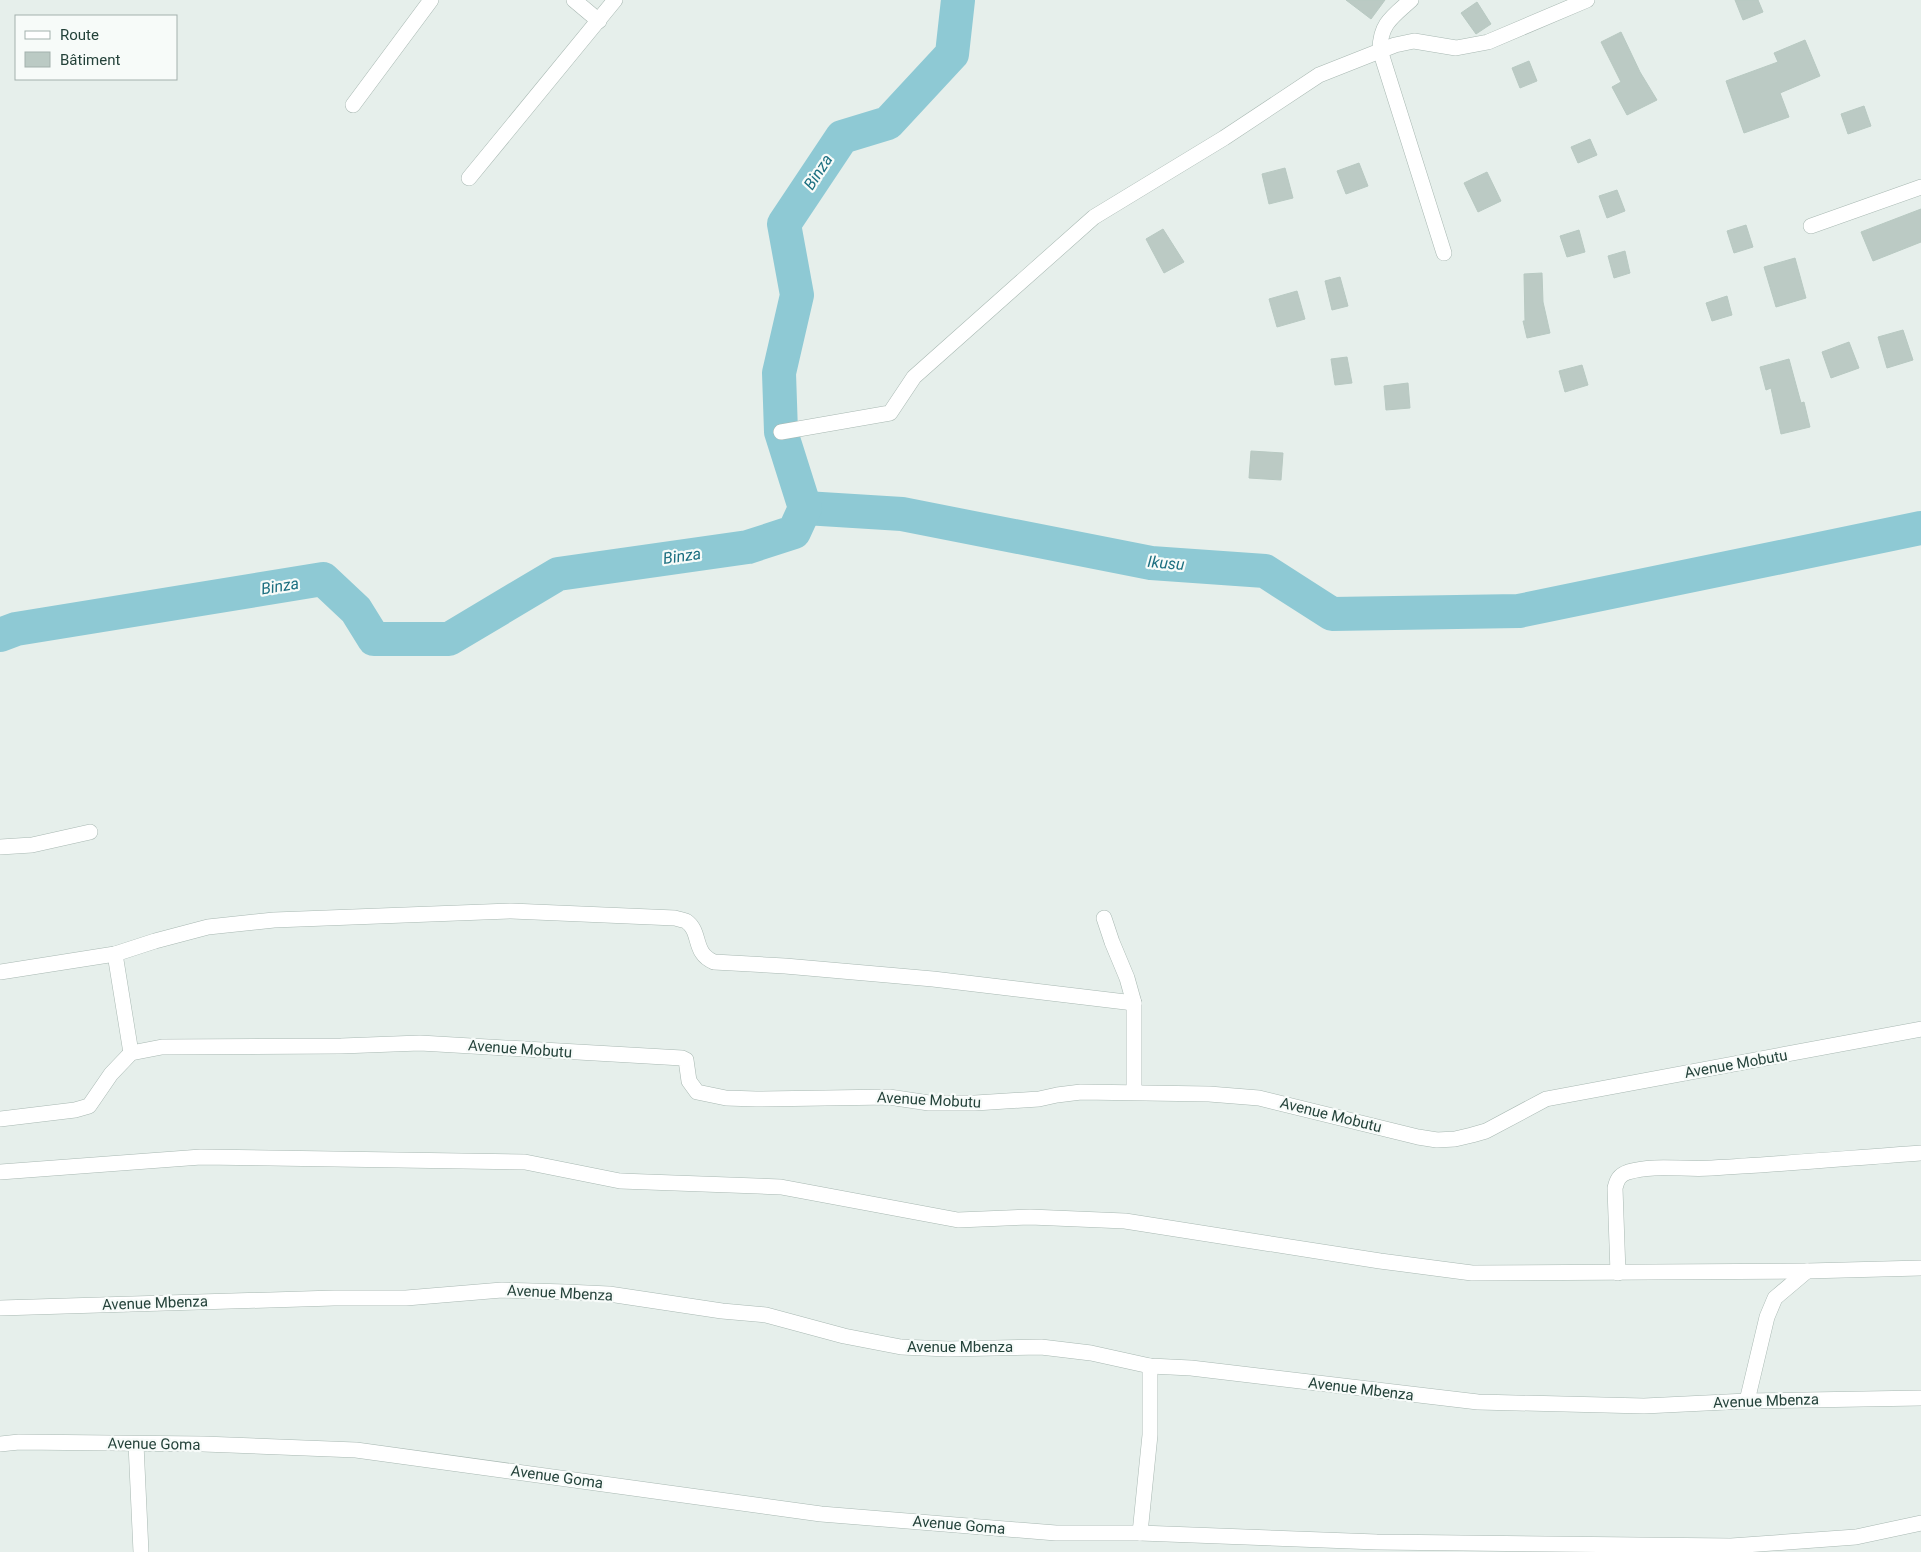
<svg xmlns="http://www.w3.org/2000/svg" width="1921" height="1552" viewBox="0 0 1921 1552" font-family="Roboto,sans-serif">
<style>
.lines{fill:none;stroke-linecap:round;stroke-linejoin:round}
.river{stroke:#8ec9d4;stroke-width:34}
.building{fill:#bbcac4;stroke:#b8c9c2}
.minor-casing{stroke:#a8b8b2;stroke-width:16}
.minor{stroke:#fff;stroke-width:15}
.labels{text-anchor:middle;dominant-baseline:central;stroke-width:4.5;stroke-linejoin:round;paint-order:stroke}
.street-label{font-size:15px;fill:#24423a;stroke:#f7fbf9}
.water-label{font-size:16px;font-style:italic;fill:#1c6f80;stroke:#f7fbf9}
</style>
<rect width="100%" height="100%" fill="#e6efeb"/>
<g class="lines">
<g class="river">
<path d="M805,508L902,514L1151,563L1265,571L1332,614L1519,611L1921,528"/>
<path d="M0,635L16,629L323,579L356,610L374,639H449L558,574L748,547L794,532L805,508L781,432L779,373L797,295L784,224L842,137L888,123L952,54L958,0"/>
</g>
</g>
<g class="building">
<path d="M1346,0H1385L1371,19Z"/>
<path d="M1735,0H1758L1763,12L1743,20Z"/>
<path d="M1477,2L1491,24L1476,34L1461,13Z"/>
<path d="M1621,32L1640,72L1657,100L1627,115L1612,87L1621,82L1601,42Z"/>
<path d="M1805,40L1820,76L1780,93L1789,117L1744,133L1726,81L1778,62L1774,53Z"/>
<path d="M1529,61L1537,81L1520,88L1512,68Z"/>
<path d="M1864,106L1871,126L1848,134L1841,114Z"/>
<path d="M1590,139L1597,155L1578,163L1571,147Z"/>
<path d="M1359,163L1368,186L1346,194L1337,171Z"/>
<path d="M1285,168L1293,198L1269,204L1262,174Z"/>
<path d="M1487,172L1501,201L1478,212L1464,183Z"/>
<path d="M1617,190L1625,211L1607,218L1599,196Z"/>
<path d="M1921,209V242L1873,261L1861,232Z"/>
<path d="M1746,225L1753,247L1734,253L1727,231Z"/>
<path d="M1163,229L1184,262L1164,273L1146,239Z"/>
<path d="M1579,230L1585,252L1567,257L1560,236Z"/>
<path d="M1625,251L1630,273L1614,278L1608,256Z"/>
<path d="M1795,258L1806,298L1776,307L1764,267Z"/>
<path d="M1542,273L1543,302L1550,333L1527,338L1523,321H1525L1524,274Z"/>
<path d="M1340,277L1348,306L1332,310L1325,281Z"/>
<path d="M1297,291L1305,319L1277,327L1269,299Z"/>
<path d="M1727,296L1732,315L1712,321L1706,303Z"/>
<path d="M1903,330L1913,360L1887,368L1878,337Z"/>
<path d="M1849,342L1859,368L1831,378L1822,352Z"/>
<path d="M1347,357L1352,383L1335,385L1331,359Z"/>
<path d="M1789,359L1801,403L1804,402L1810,427L1781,434L1771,388L1766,390L1760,367Z"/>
<path d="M1582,365L1588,385L1565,392L1559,371Z"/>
<path d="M1408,383L1410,408L1386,410L1384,386Z"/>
<path d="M1251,451L1283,453L1281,480L1249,478Z"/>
</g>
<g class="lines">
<defs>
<g id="minor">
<path d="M574,0L599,21"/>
<path d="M1411,0C1392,17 1380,24 1380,50L1444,253"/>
<path d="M353,105L431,0"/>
<path d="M469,178L615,0"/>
<path d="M1811,226L1921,187"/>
<path d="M781,432L890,413L914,377L1094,217L1224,138L1319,75L1395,45L1414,41L1456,48L1488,42L1587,0"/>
<path d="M0,847L32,845L90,832"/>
<path d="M1104,918L1112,942L1127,978L1134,1003V1091"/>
<path d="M115,954L131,1053"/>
<path d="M0,972L115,954L155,941L208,927L274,920L511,911L675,918C678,919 683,920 686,921C702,932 692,953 714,962L785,966L933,979L1134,1003"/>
<path d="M0,1119L75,1110L89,1106L111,1074L131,1053L162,1047L341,1046L420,1043L682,1058L686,1060L689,1081L697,1092L726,1098L756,1099L889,1097L929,1103H975L1039,1099L1057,1095L1081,1092L1209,1094L1259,1098L1418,1137L1437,1140L1455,1139L1472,1135L1486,1131L1546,1099L1921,1029"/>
<path d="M0,1172L201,1157L525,1162L620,1181L781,1187L958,1220L1030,1217L1125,1221L1380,1261L1472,1273L1807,1271L1921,1268"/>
<path d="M1618,1273L1615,1188C1617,1180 1619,1175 1628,1172C1655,1164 1684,1170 1712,1168C1782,1164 1851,1158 1921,1153"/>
<path d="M0,1308L334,1298H406L502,1290L566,1292L609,1294L722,1311L766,1315L844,1336L901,1347L948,1349L1041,1347L1091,1353L1150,1366L1191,1368L1478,1402L1644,1406L1747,1401L1921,1398"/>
<path d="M1747,1401L1767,1317L1775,1298L1807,1271"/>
<path d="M0,1444L19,1442L203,1444L356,1450L821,1514L1056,1533H1140L1377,1542L1731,1546L1856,1537L1921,1523"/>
<path d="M136,1444L141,1552"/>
<path d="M1140,1533L1150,1435V1366"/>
</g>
</defs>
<use href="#minor" class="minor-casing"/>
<use href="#minor" class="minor"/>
</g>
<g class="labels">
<g class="street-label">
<text transform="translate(520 1049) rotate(4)">Avenue Mobutu</text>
<text transform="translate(1736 1064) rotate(-10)">Avenue Mobutu</text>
<text transform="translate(929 1100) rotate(3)">Avenue Mobutu</text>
<text transform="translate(1331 1115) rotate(14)">Avenue Mobutu</text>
<text transform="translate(560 1293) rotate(3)">Avenue Mbenza</text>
<text transform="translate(155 1303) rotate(-2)">Avenue Mbenza</text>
<text x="960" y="1347">Avenue Mbenza</text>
<text transform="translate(1361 1389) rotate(7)">Avenue Mbenza</text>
<text transform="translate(1766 1401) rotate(-2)">Avenue Mbenza</text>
<text transform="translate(154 1444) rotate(1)">Avenue Goma</text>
<text transform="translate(557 1477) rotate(8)">Avenue Goma</text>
<text transform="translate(959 1525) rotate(5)">Avenue Goma</text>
</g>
<g class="water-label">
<text transform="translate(818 172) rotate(-57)">Binza</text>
<text transform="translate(682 556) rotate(-8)">Binza</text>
<text transform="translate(1166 563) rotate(5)">Ikusu</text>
<text transform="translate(280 586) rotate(-9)">Binza</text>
</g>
</g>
<rect x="15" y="15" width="162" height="65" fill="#f7fbf9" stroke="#a3b1ad"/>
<rect x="25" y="31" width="25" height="8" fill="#ffffff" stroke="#a3b1ad"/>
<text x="60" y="40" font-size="15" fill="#24423a">Route</text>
<rect x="25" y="52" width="25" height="15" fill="#bbcac4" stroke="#a3b1ad"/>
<text x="60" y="65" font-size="15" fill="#24423a">Bâtiment</text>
</svg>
